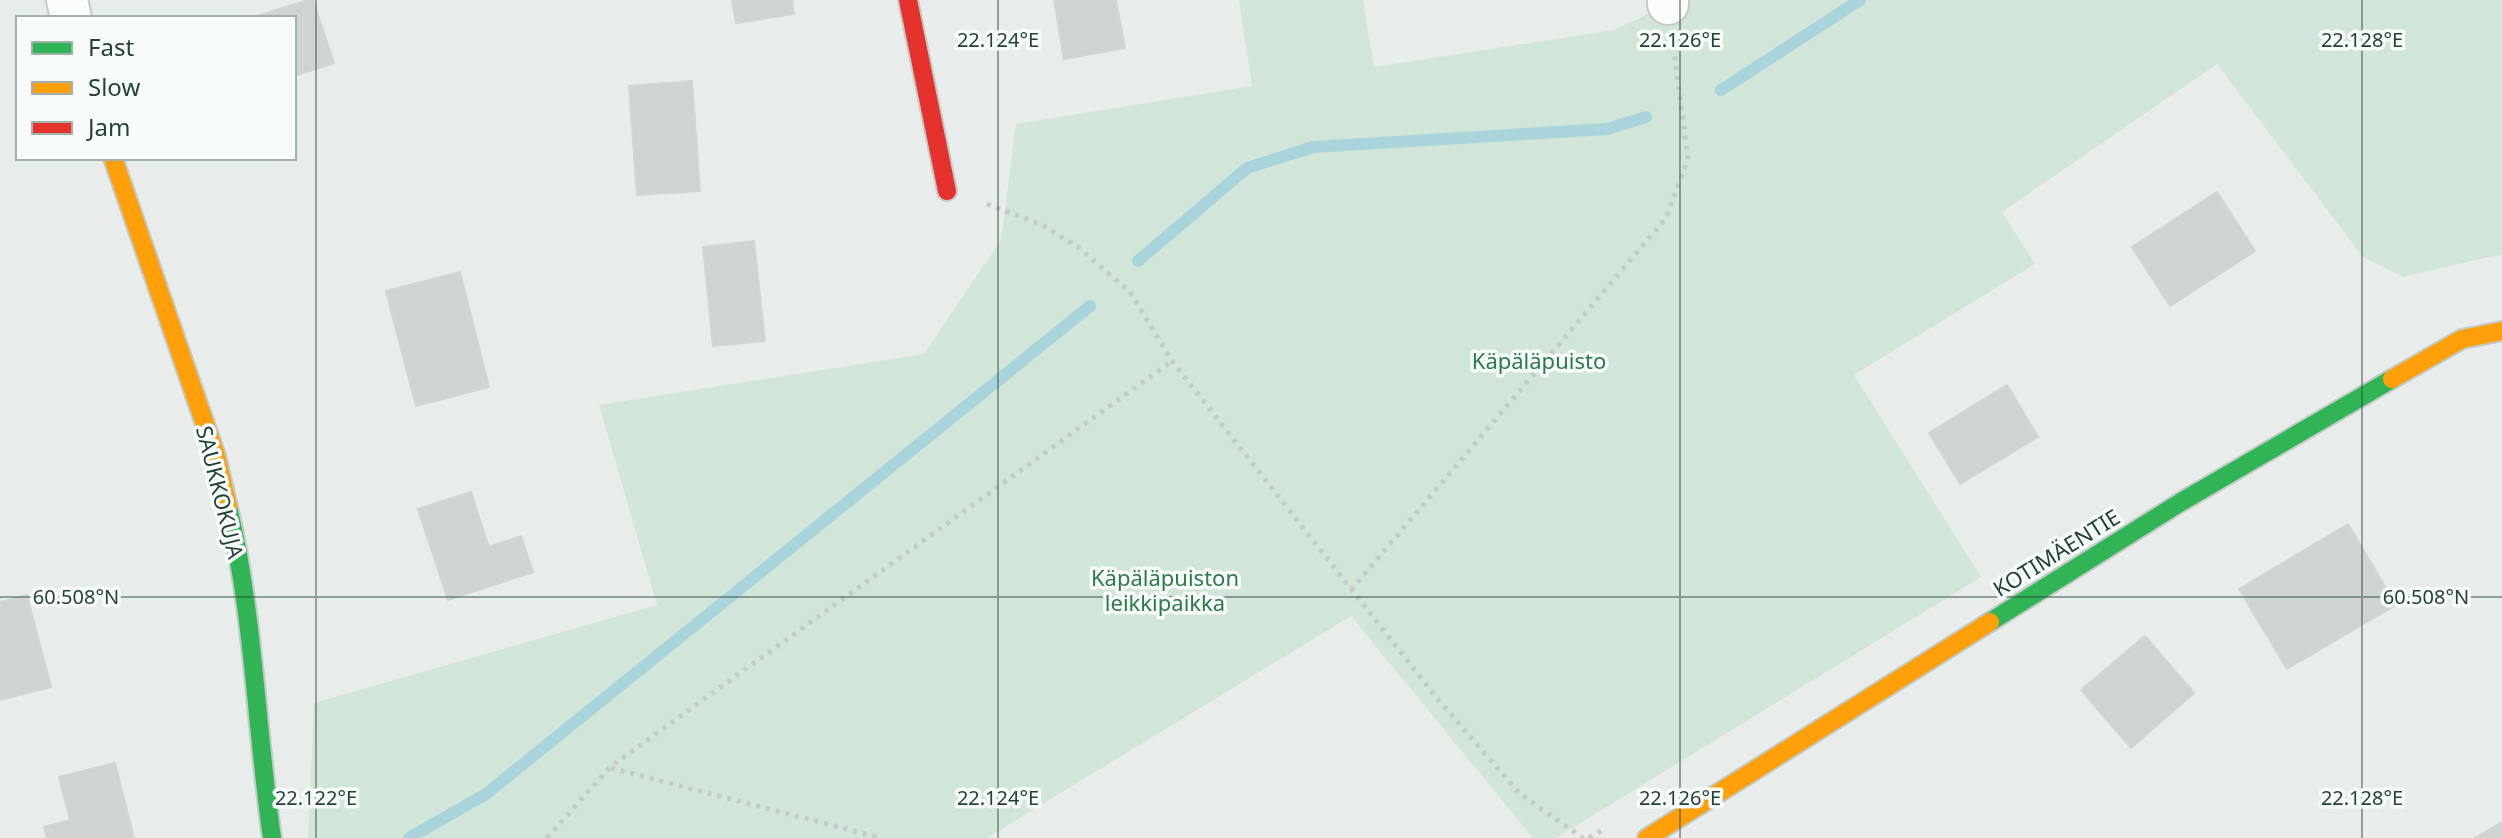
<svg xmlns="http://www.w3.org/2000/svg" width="2502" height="838" viewBox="0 0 2502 838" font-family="'Noto Sans',sans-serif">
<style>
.green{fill:#d1e6d8}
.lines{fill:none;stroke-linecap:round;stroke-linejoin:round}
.stream{stroke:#a9d4db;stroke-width:12}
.building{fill:#cfd4d2;stroke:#d1d6d4;stroke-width:2}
.street-casing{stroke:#c5cac8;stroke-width:44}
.fast-casing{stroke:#c3cbc8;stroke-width:22}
.slow-casing{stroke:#c3cbc8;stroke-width:22}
.jam-casing{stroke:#c3cbc8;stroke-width:22}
.path{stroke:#c3ccca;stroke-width:5;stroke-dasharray:4 6;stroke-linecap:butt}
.street{stroke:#fcfcfc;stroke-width:40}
.fast{stroke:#30b455;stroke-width:18}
.slow{stroke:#ff9f0a;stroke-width:18}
.jam{stroke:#e5322d;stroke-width:18}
.ticks{fill:none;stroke:#24423a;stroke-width:2;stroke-opacity:0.45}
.labels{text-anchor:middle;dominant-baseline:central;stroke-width:7;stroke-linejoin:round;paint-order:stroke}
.park-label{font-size:22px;fill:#2d7a4b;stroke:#f7fbf9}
.street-label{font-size:22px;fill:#24423a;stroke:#f7fbf9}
.ticks-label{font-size:20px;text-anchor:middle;fill:#24423a;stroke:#f7fbf9;stroke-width:7;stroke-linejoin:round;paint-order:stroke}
</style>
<rect width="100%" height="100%" fill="#e8edeb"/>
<path class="green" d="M1239,0H1363L1374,67L1614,30L1678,0H2502V254L2403,277L2363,257L2217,64L2002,212L2035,264L1854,375L1981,577L1556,838H1533L1351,616L987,838H308L314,703L657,605L599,405L924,354L1001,240L1016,124L1252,86Z"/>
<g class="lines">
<g class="stream">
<path d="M1721,90L1860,0"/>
<path d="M1138,261L1247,168L1313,147L1607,129L1646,117"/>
<path d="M409,838L486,794L1090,306"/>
</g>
</g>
<g class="building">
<path d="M308,0H313L334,63L294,76V18H251Z"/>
<path d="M732,0H792L794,14L736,23Z"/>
<path d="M1054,0H1116L1125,48L1064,59Z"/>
<path d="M692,81L700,191L637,195L629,86Z"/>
<path d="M2217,192L2255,251L2170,306L2132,247Z"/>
<path d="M754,241L765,341L713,346L703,247Z"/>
<path d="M460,272L489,387L416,406L386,291Z"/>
<path d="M2007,385L2038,437L1960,484L1929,433Z"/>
<path d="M471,492L489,547L521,536L533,572L448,600L418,509Z"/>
<path d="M2348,524L2396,605L2287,669L2239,589Z"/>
<path d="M27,595L51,687L0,700V602Z"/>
<path d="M2145,636L2194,693L2131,748L2081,690Z"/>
<path d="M115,763L134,838H47L44,827L70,820L59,777Z"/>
<path d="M2502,822V838H2475Z"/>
</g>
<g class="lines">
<defs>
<g id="street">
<path d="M67,0L71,18"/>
<path d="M1668,0V4"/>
</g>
<g id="fast">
<path d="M228,507C254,615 256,728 272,838"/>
<path d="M1990,622L2181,502L2392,379"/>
</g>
<g id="slow">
<path d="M113,158L216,456L228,507"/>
<path d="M2392,379L2462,339L2502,331"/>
<path d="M1647,838L1990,622"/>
</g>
<path id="jam" d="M908,0L947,191"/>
</defs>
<use href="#street" class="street-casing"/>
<use href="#fast" class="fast-casing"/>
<use href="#slow" class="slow-casing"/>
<use href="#jam" class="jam-casing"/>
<g class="path">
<path d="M987,204L1042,225L1078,247L1130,292L1172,361L1436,697L1520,794L1583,838"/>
<path d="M1351,590L1666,218L1688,159L1673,43"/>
<path d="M611,768L881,838"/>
<path d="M547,838L610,767L1172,361"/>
<path d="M1589,838L1606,828"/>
</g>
<use href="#street" class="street"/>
<use href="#fast" class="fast"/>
<use href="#slow" class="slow"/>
<use href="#jam" class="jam"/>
</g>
<path class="ticks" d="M316,0V838M998,0V838M1680,0V838M2362,0V838M0,597H2502"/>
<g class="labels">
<g class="park-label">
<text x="1539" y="360">Käpäläpuisto</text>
<text x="1165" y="577">Käpäläpuiston<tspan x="1165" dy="25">leikkipaikka</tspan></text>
</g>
<g class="street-label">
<text transform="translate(221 492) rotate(76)">SAUKKOKUJA</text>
<text transform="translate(2056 552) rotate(-32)">KOTIMÄENTIE</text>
</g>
</g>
<g class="ticks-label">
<text x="998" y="47">22.124°E</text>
<text x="1680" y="47">22.126°E</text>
<text x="2362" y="47">22.128°E</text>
<text x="76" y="604">60.508°N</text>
<text x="2426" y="604">60.508°N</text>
<text x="316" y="805">22.122°E</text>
<text x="998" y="805">22.124°E</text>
<text x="1680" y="805">22.126°E</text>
<text x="2362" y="805">22.128°E</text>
</g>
<rect x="16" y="16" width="280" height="144" fill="#f7fbf9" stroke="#a3b1ad" stroke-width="2"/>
<rect x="32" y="42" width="40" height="12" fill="#30b455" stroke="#a3b1ad" stroke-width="2"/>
<text x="88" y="56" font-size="24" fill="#24423a">Fast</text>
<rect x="32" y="82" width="40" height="12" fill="#ff9f0a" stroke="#a3b1ad" stroke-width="2"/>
<text x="88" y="96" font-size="24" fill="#24423a">Slow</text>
<rect x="32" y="122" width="40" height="12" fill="#e5322d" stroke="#a3b1ad" stroke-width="2"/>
<text x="88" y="136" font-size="24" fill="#24423a">Jam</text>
</svg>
